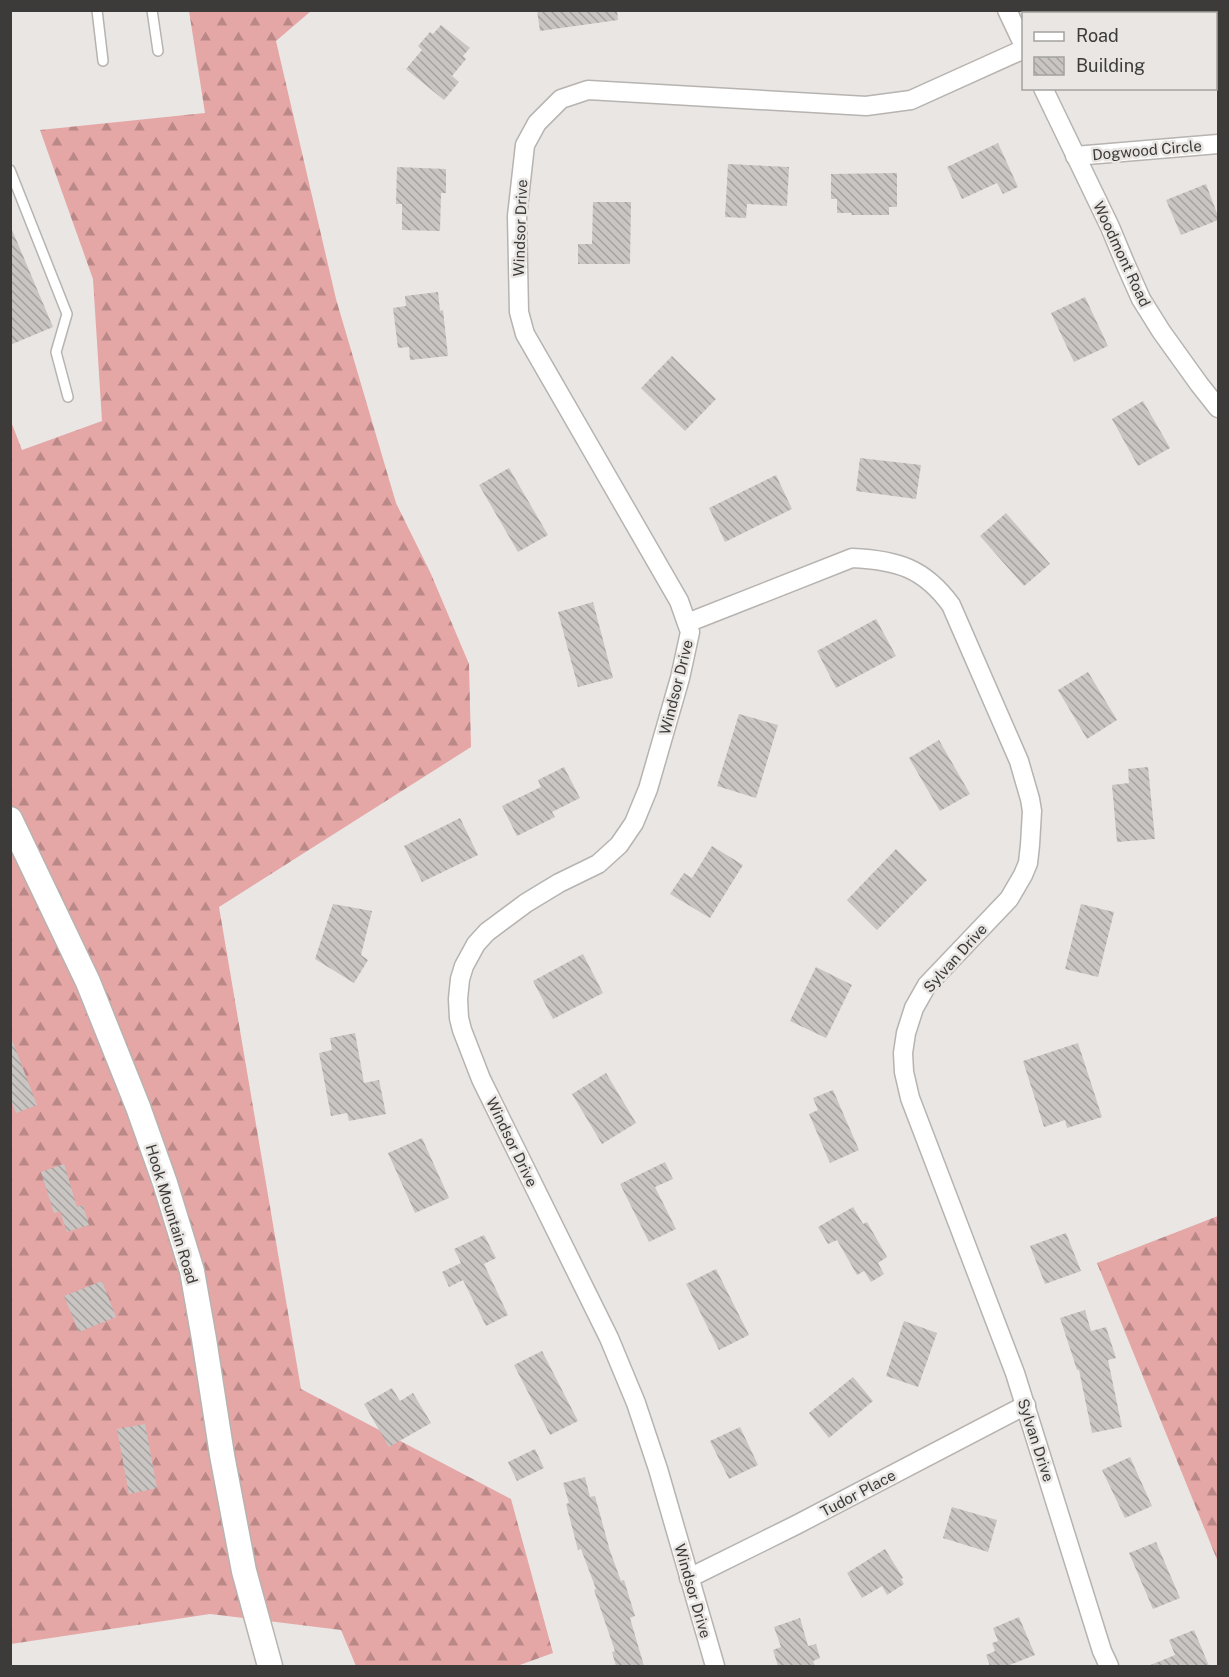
<svg xmlns="http://www.w3.org/2000/svg" width="1229" height="1677" viewBox="0 0 1229 1677" font-family="'Public Sans',sans-serif">
<style>
.forest{fill:url(#forest-firs)}
.building{fill:url(#building-back-hatch)}
.lines{fill:none;stroke-linecap:round;stroke-linejoin:round}
.service-casing{stroke:#b7b3b0;stroke-width:12}
.minor-casing{stroke:#b7b3b0;stroke-width:21}
.tertiary-casing{stroke:#b7b3b0;stroke-width:27}
.service{stroke:#fff;stroke-width:9}
.minor{stroke:#fff;stroke-width:18}
.tertiary{stroke:#fff;stroke-width:24}
.labels{text-anchor:middle;dominant-baseline:central;stroke-width:5;stroke-linejoin:round;paint-order:stroke}
.street-label{font-size:15px;fill:#3c3b3a;stroke:#e9e6e3}
</style>
<defs>
<pattern id="forest-firs" width="22" height="20" patternUnits="userSpaceOnUse" patternTransform="scale(1.5)"><rect width="22" height="20" fill="#e5a6a6"/><path d="M5 1l3.5 6h-7zM16 11l3.5 6h-7z" fill="#b88"/></pattern>
<pattern id="building-back-hatch" width="6" height="6" patternUnits="userSpaceOnUse" patternTransform="scale(1.5)"><rect width="6" height="6" fill="#c9c5c3"/><path d="M-1 5l2 2M0 0l6 6M5-1l2 2" fill="none" stroke="#a4a19f"/></pattern>
</defs>
<rect width="100%" height="100%" fill="#e9e6e3"/>
<g class="forest">
<path d="M189,11H311L276,41L336,299L396,503L431,574L469,664L471,747L219,907L301,1389L511,1499L553,1653L517,1666H356L341,1630L210,1614L11,1644L10,419L22,450L102,421L93,279L40,130L205,113Z"/>
<path d="M1164,11L1218,10V11C1205,13 1176,18 1164,11Z"/>
<path d="M1218,1216V1562L1097,1263Z"/>
</g>
<g class="building">
<path d="M537,10H617L618,20L540,31Z"/>
<path d="M441,25L470,48L463,56L466,59L452,76L459,82L444,100L406,69L422,50L418,46L430,32L433,34Z"/>
<path d="M998,143L1018,187L1003,194L997,183L962,199L947,167Z"/>
<path d="M728,164L789,167L787,206L747,204L746,218L725,217Z"/>
<path d="M397,167L446,169V193H441L440,231L402,230V204H396Z"/>
<path d="M897,173V207H889V215H851L852,213H837V199H831V174Z"/>
<path d="M1206,184L1218,216V220L1181,235L1166,200Z"/>
<path d="M593,202H631L630,264H578V244H592Z"/>
<path d="M10,225L53,327L10,345Z"/>
<path d="M438,292L440,311L443,310L448,356L410,360L409,347L398,348L393,308L406,306L405,296Z"/>
<path d="M1085,297L1108,346L1074,362L1051,313Z"/>
<path d="M672,356L716,399L685,431L641,388Z"/>
<path d="M1143,401L1170,448L1138,466L1112,419Z"/>
<path d="M860,458L921,465L916,499L856,491Z"/>
<path d="M509,468L548,535L518,552L479,485Z"/>
<path d="M776,475L792,509L725,542L709,508Z"/>
<path d="M1006,513L1050,564L1024,586L980,536Z"/>
<path d="M593,602L613,678L578,687L558,612Z"/>
<path d="M876,619L896,656L836,688L817,651Z"/>
<path d="M1088,672L1117,720L1087,739L1058,690Z"/>
<path d="M739,714L778,725L756,798L717,786Z"/>
<path d="M939,740L970,794L940,811L909,758Z"/>
<path d="M564,767L580,798L552,812L555,817L517,836L502,806L541,787L538,780Z"/>
<path d="M1148,767L1155,839L1117,842L1112,785L1129,783L1128,769Z"/>
<path d="M460,818L478,855L422,882L404,846Z"/>
<path d="M712,846L743,865L710,918L670,894L684,873L692,878Z"/>
<path d="M896,849L927,880L877,930L847,900Z"/>
<path d="M333,904L372,911L361,955L368,960L354,983L315,959Z"/>
<path d="M1081,904L1114,912L1098,977L1065,969Z"/>
<path d="M583,954L603,993L553,1019L533,981Z"/>
<path d="M816,967L852,985L826,1038L790,1021Z"/>
<path d="M355,1033L364,1083L379,1080L386,1114L349,1121L347,1113L331,1116L319,1053L332,1050L330,1038Z"/>
<path d="M10,1040H12L37,1105L16,1113L10,1098Z"/>
<path d="M1078,1043L1102,1117L1067,1128L1065,1120L1044,1127L1023,1061Z"/>
<path d="M606,1073L636,1123L602,1144L572,1094Z"/>
<path d="M833,1090L859,1150L830,1163L809,1114L818,1110L813,1098Z"/>
<path d="M422,1138L449,1198L415,1213L388,1153Z"/>
<path d="M665,1162L673,1179L655,1187L676,1229L649,1242L620,1184Z"/>
<path d="M64,1164L77,1207L83,1205L89,1225L67,1232L60,1211L54,1213L41,1172Z"/>
<path d="M853,1207L863,1224L867,1222L887,1257L878,1263L884,1274L871,1282L864,1271L857,1275L837,1240L828,1244L818,1227Z"/>
<path d="M1066,1233L1081,1271L1045,1284L1030,1246Z"/>
<path d="M484,1235L496,1258L484,1264L508,1315L486,1326L463,1280L449,1287L442,1272L461,1263L454,1249Z"/>
<path d="M716,1269L749,1335L719,1350L686,1284Z"/>
<path d="M102,1281L116,1317L79,1332L64,1296Z"/>
<path d="M1085,1310L1091,1331L1106,1327L1116,1358L1108,1360L1122,1427L1092,1433L1079,1370H1077L1060,1318Z"/>
<path d="M904,1321L937,1333L918,1387L886,1376Z"/>
<path d="M542,1351L578,1421L550,1435L514,1365Z"/>
<path d="M853,1377L873,1401L829,1438L809,1413Z"/>
<path d="M392,1388L400,1401L413,1393L431,1423L389,1447L364,1404Z"/>
<path d="M145,1424L157,1488L129,1494L117,1429Z"/>
<path d="M740,1427L758,1465L729,1479L710,1441Z"/>
<path d="M535,1449L544,1468L517,1481L508,1462Z"/>
<path d="M1130,1457L1152,1506L1125,1518L1102,1470Z"/>
<path d="M585,1477L590,1497L595,1496L610,1551L621,1581L624,1580L635,1616L630,1618L644,1666H616L612,1652L615,1651L594,1590L596,1589L581,1549L578,1550L566,1504L569,1503L563,1483Z"/>
<path d="M952,1507L997,1520L988,1552L943,1538Z"/>
<path d="M1156,1542L1180,1598L1153,1609L1129,1553Z"/>
<path d="M885,1549L903,1578L901,1579L904,1584L887,1595L882,1586L862,1598L847,1573Z"/>
<path d="M1019,1617L1035,1655L1007,1666H990L986,1655L995,1651L992,1643L998,1641L993,1628Z"/>
<path d="M800,1618L808,1646L816,1644L820,1658L813,1661L815,1666H778L773,1650L781,1647L774,1627Z"/>
<path d="M1194,1630L1209,1666H1148L1175,1655L1169,1640Z"/>
</g>
<g class="lines">
<defs>
<g id="service">
<path d="M97,10L103,61"/>
<path d="M152,10L158,51"/>
<path d="M10,170L67,314L56,352L68,397"/>
</g>
<g id="minor">
<path d="M1007,10L1024,46"/>
<path d="M1043,88L1110,227L1125,263L1141,299L1161,331L1199,384L1218,408"/>
<path d="M1075,156L1218,144"/>
<path d="M687,623L852,558C897,560 924,568 951,605L1019,761L1030,799L1032,811L1030,845L1028,863L1023,875L1009,899L927,985L914,1008L906,1033L903,1053L904,1072L910,1098L1015,1373L1102,1651L1109,1666"/>
<path d="M689,1578L796,1525L1026,1405"/>
<path d="M715,1666L658,1469L636,1403L609,1338L481,1079L462,1030L459,1018L458,999L460,979L464,966L476,944L487,932L526,903L559,883L598,864L619,845L634,823L648,789L680,678L690,632L679,601L525,334L519,312L517,216L525,145L537,123L561,99L588,90L866,106L911,100L1024,49"/>
</g>
<path id="tertiary" d="M10,819L88,982L138,1107L165,1183L192,1271L204,1339L222,1455L244,1571L270,1666"/>
</defs>
<use href="#service" class="service-casing"/>
<use href="#minor" class="minor-casing"/>
<use href="#tertiary" class="tertiary-casing"/>
<use href="#service" class="service"/>
<use href="#minor" class="minor"/>
<use href="#tertiary" class="tertiary"/>
</g>
<g class="labels">
<g class="street-label">
<text transform="translate(1147 150) rotate(-5)">Dogwood Circle</text>
<text transform="translate(520 228) rotate(-88)">Windsor Drive</text>
<text transform="translate(1122 254) rotate(65)">Woodmont Road</text>
<text transform="translate(676 687) rotate(-76)">Windsor Drive</text>
<text transform="translate(955 958) rotate(-48)">Sylvan Drive</text>
<text transform="translate(512 1142) rotate(64)">Windsor Drive</text>
<text transform="translate(172 1214) rotate(73)">Hook Mountain Road</text>
<text transform="translate(1036 1440) rotate(72)">Sylvan Drive</text>
<text transform="translate(858 1493) rotate(-28)">Tudor Place</text>
<text transform="translate(693 1591) rotate(74)">Windsor Drive</text>
</g>
</g>
<rect width="1229" height="1677" fill="none" stroke="#3c3b3a" stroke-width="24"/>
<rect x="1022" y="12" width="195" height="78" fill="#e9e6e3" stroke="#a4a29f" stroke-width="1.5"/>
<rect x="1034" y="32" width="30" height="9" fill="#ffffff" stroke="#a4a29f" stroke-width="1.5"/>
<text x="1076" y="42" font-size="18" fill="#3c3b3a">Road</text>
<rect x="1034" y="57" width="30" height="18" fill="url(#building-back-hatch)" stroke="#a4a29f" stroke-width="1.5"/>
<text x="1076" y="72" font-size="18" fill="#3c3b3a">Building</text>
</svg>
